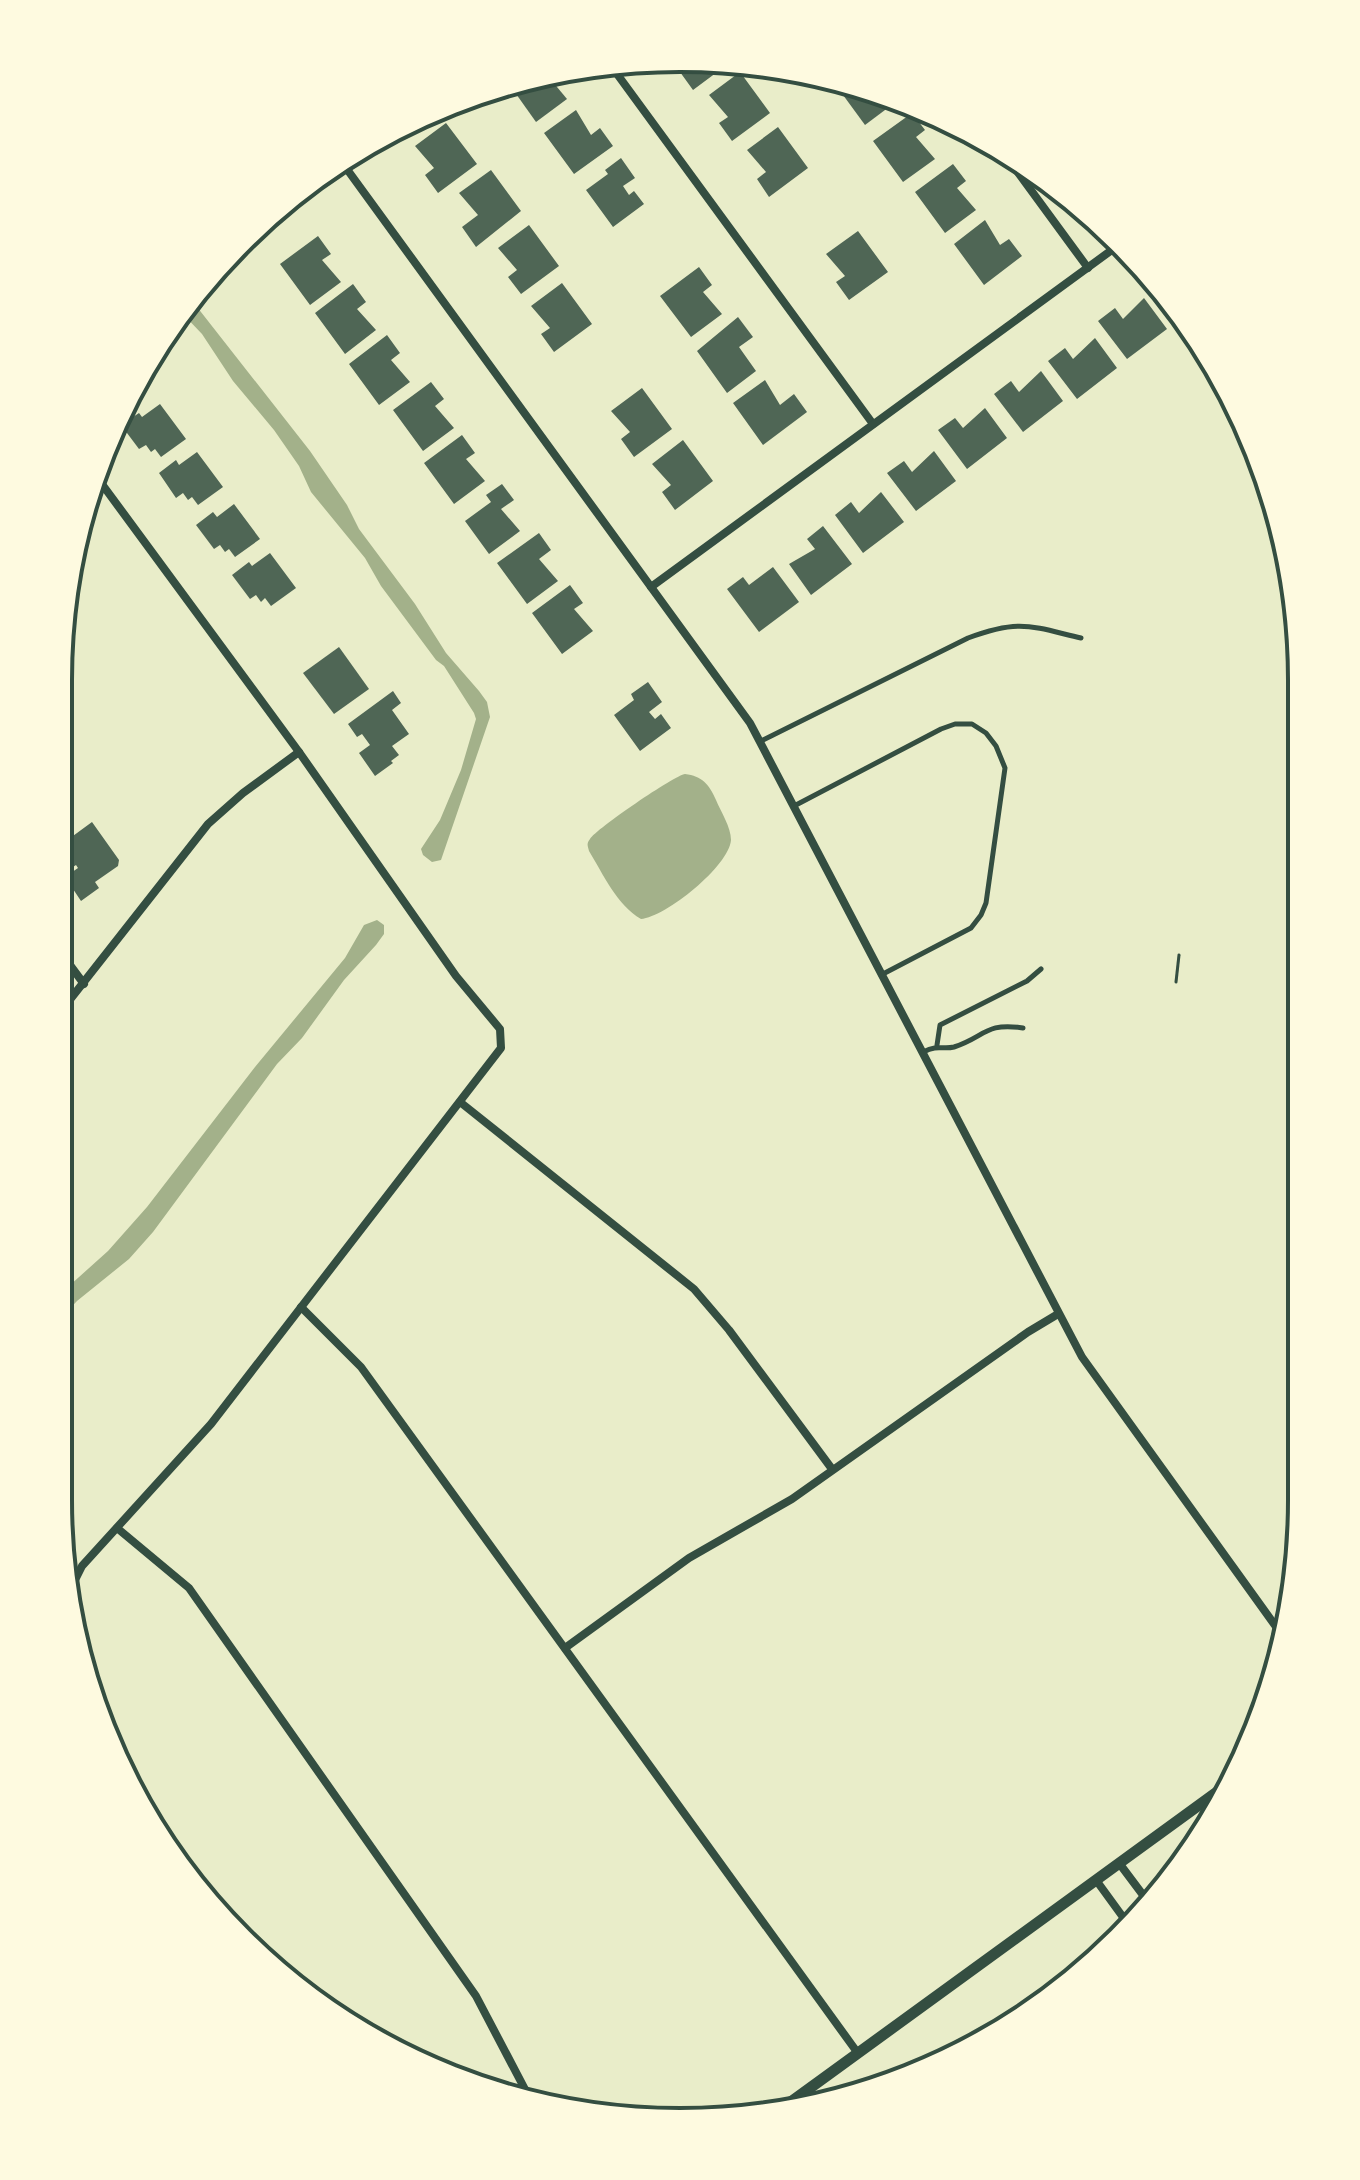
<svg xmlns="http://www.w3.org/2000/svg" width="1360" height="2180" viewBox="0 0 1360 2180" font-family="Montserrat,sans-serif">
<style>
.water{fill:#a3b18a}
.building{fill:#4f6655}
.lines{fill:none;stroke-linecap:round;stroke-linejoin:round}
.path{stroke:#344e41;stroke-width:3}
.service{stroke:#344e41;stroke-width:5}
.minor{stroke:#344e41;stroke-width:8}
.tertiary{stroke:#344e41;stroke-width:11}
.rim{fill:none;stroke:#344e41;stroke-width:4}
</style>
<rect width="100%" height="100%" fill="#e9edc9"/>
<g class="water">
<path d="M190,298L310,451L347,505L359,529L415,604L446,653L479,691L487,702L490,717L441,860L432,862L423,855L421,849L440,820L461,770L476,719L474,713L444,666L436,660L381,586L365,558L311,492L299,466L274,430L233,381L202,334L181,312Z"/>
<path d="M685,774C702,776 709,784 716,800C721,812 731,827 731,840C729,866 666,917 641,919C617,905 603,874 589,851C588,846 586,844 590,839C596,829 675,775 685,774Z"/>
<path d="M377,920L384,925V934L376,945L344,980L302,1038L277,1064L153,1232L129,1259L77,1301L59,1320V1295L108,1251L147,1207L255,1067L345,958L364,925Z"/>
</g>
<g class="building">
<path d="M720,59L732,61L693,90L680,72L689,66L686,60Z"/>
<path d="M740,72L770,113L732,141L719,123L728,117L709,95Z"/>
<path d="M547,75L567,99L536,122L509,84Z"/>
<path d="M841,79L895,100L897,101L865,125L835,84Z"/>
<path d="M576,110L591,135L600,128L613,146L574,174L544,133Z"/>
<path d="M912,113L925,130L916,137L935,159L903,182L873,141Z"/>
<path d="M446,123L477,164L438,193L425,175L434,168L415,146Z"/>
<path d="M778,127L808,168L769,197L757,179L766,172L747,150Z"/>
<path d="M621,158L635,178L623,186L629,195L634,191L644,204L613,227L586,190L608,174L605,170Z"/>
<path d="M953,164L966,181L957,188L976,210L945,233L915,192Z"/>
<path d="M491,170L521,211L476,247L462,227L478,215L459,193Z"/>
<path d="M985,220L1000,245L1009,239L1022,256L984,285L954,244Z"/>
<path d="M529,225L559,266L521,294L508,277L517,270L498,248Z"/>
<path d="M858,231L888,272L849,300L836,282L845,276L826,254Z"/>
<path d="M318,236L331,254L322,260L341,282L310,305L280,264Z"/>
<path d="M699,267L712,285L703,292L722,314L691,337L660,296Z"/>
<path d="M1155,280L1182,318L1174,324L1146,286Z"/>
<path d="M562,283L592,324L554,352L541,334L550,328L531,306Z"/>
<path d="M353,284L366,302L357,309L376,330L345,354L315,313Z"/>
<path d="M1144,298L1167,329L1127,359L1098,321L1115,308L1123,319Z"/>
<path d="M738,317L753,337L739,347L756,371L727,393L697,351Z"/>
<path d="M387,335L400,353L391,360L410,382L379,405L349,364Z"/>
<path d="M1095,338L1117,368L1077,399L1048,361L1065,348L1073,359Z"/>
<path d="M1041,371L1063,401L1023,432L994,394L1011,381L1019,392Z"/>
<path d="M765,380L780,405L794,394L807,412L763,445L733,403Z"/>
<path d="M431,382L444,399L435,406L454,428L423,451L393,410Z"/>
<path d="M642,388L672,429L634,457L621,439L630,432L611,411Z"/>
<path d="M160,404L186,439L161,457L155,449L151,452L146,445L139,449L121,425L139,413L142,417Z"/>
<path d="M985,408L1007,438L967,469L938,430L955,418L963,428Z"/>
<path d="M462,435L475,453L466,459L485,481L454,504L424,463Z"/>
<path d="M683,440L713,481L675,510L662,492L671,485L652,464Z"/>
<path d="M934,451L956,481L916,511L887,473L904,461L912,472Z"/>
<path d="M197,452L223,487L198,505L192,497L188,500L183,493L176,498L159,473L176,460L179,465Z"/>
<path d="M502,484L514,500L501,509L520,531L489,554L465,521L491,502L486,495Z"/>
<path d="M881,492L904,522L863,553L835,515L851,502L859,513Z"/>
<path d="M234,504L260,539L235,557L229,549L225,552L220,545L214,549L196,525L213,512L217,517Z"/>
<path d="M823,526L852,564L811,595L789,564L815,549L807,539Z"/>
<path d="M539,533L551,550L539,559L558,581L527,604L497,563Z"/>
<path d="M270,553L296,588L271,606L265,598L261,602L256,595L250,599L232,575L249,562L252,566Z"/>
<path d="M773,567L799,602L759,632L727,589L743,577L749,585Z"/>
<path d="M570,585L583,603L574,609L593,631L562,654L532,613Z"/>
<path d="M339,647L369,689L334,714L303,673Z"/>
<path d="M648,682L662,702L649,712L655,719L661,714L671,728L640,751L614,715L634,700L631,694Z"/>
<path d="M393,691L401,703L392,710L409,734L392,746L399,755L391,761L393,763L375,776L359,753L370,745L362,734L357,737L348,724Z"/>
<path d="M92,822L119,860L118,866L95,882L99,888L81,901L65,877L78,868L76,865L73,867L62,851V844Z"/>
</g>
<g class="lines">
<path class="path" d="M1176,982L1179,955"/>
<g class="service">
<path d="M761,741L968,638C1019,619 1030,626 1081,638"/>
<path d="M794,806L941,729L955,724H972L986,733L996,746L1005,768L986,903L981,915L971,928L881,975"/>
<path d="M937,1045L940,1025L1027,981L1041,969"/>
<path d="M923,1052C939,1044 942,1050 954,1047C985,1037 985,1022 1023,1028"/>
</g>
<g class="minor">
<path d="M609,63L873,424"/>
<path d="M1003,152L1088,268"/>
<path d="M341,161L750,723L1082,1357L1282,1635"/>
<path d="M651,587L1120,244"/>
<path d="M61,953L84,984"/>
<path d="M61,1011L208,824L243,793L299,752"/>
<path d="M460,1102L694,1289L729,1330L832,1469"/>
<path d="M301,1307L361,1367L857,2052"/>
<path d="M117,1528L189,1588L476,1996L529,2097"/>
<path d="M72,1586L82,1566L211,1424L501,1048L500,1029L456,976L299,752L96,476"/>
<path d="M565,1648L689,1558L792,1499L1028,1332L1058,1314"/>
<path d="M1119,1863L1149,1903"/>
<path d="M1096,1880L1128,1924"/>
</g>
<path class="tertiary" d="M788,2104L1228,1784"/>
</g>
<path d="M0 0H1360V2180H0ZM680 72H680A608 608 0 0 1 1288 680V1500A608 608 0 0 1 680 2108H680A608 608 0 0 1 72 1500V680A608 608 0 0 1 680 72Z" fill="#fefae0" fill-rule="evenodd"/>
<path class="rim" d="M680 72H680A608 608 0 0 1 1288 680V1500A608 608 0 0 1 680 2108H680A608 608 0 0 1 72 1500V680A608 608 0 0 1 680 72Z"/>
</svg>
